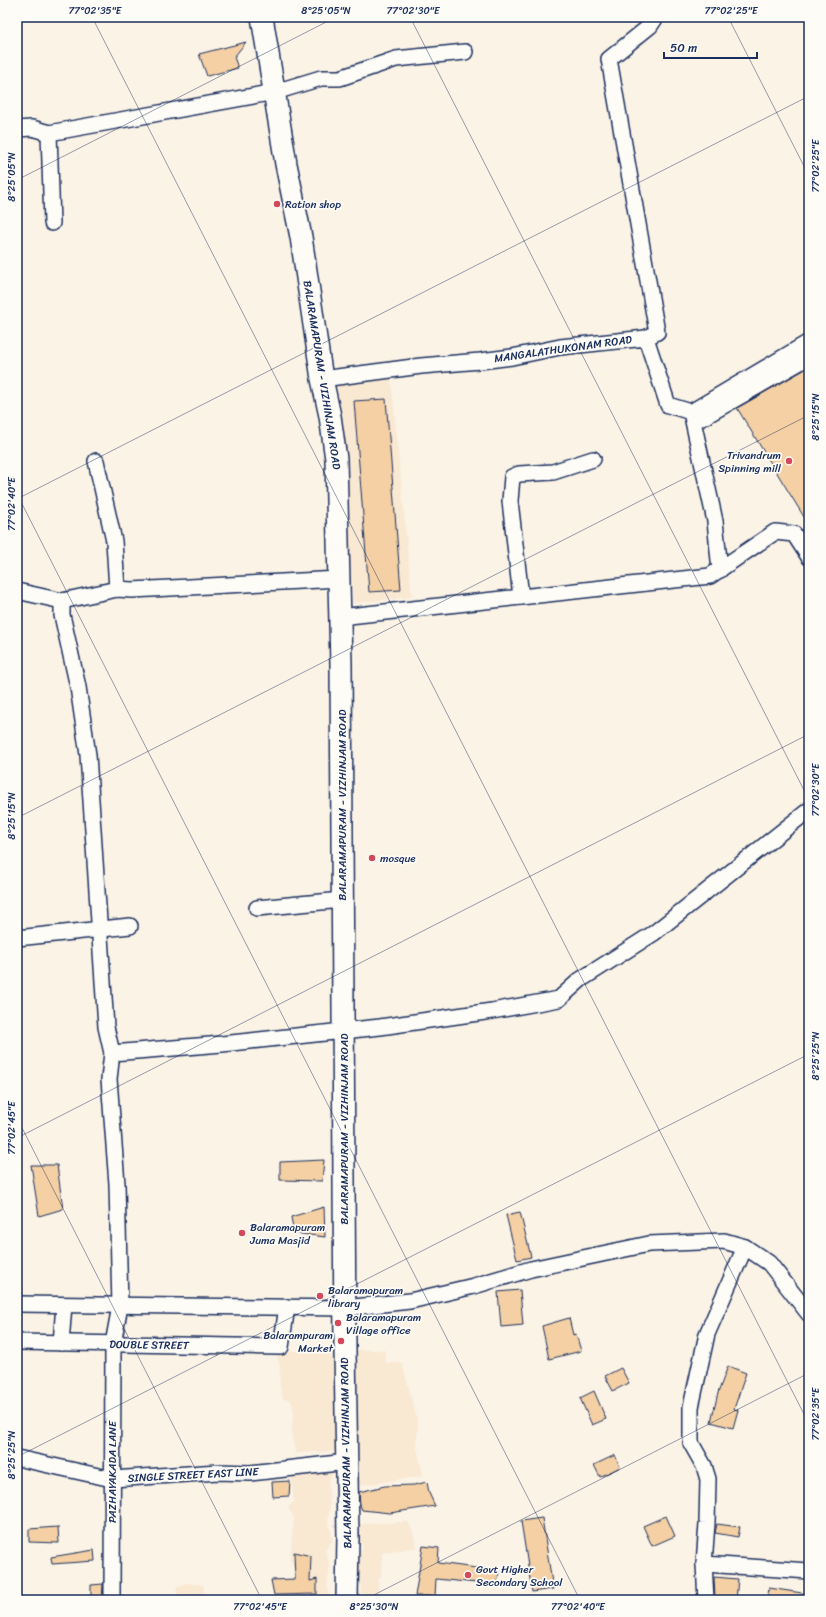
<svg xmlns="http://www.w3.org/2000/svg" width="826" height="1617" viewBox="0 0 826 1617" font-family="Sriracha,sans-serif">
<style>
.built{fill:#f9e8d2}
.building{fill:#f4d0a4;stroke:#1b2f5e}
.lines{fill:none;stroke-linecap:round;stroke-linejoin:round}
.street-casing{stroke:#1b2f5e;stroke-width:18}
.secondary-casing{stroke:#1b2f5e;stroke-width:24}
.street{stroke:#fdfcf7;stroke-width:15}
.secondary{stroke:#fdfcf7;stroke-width:21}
.ticks{fill:none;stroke:#1b2f5e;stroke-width:1;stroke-opacity:0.45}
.poi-dot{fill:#d1495b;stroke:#fdfcf7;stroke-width:1.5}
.labels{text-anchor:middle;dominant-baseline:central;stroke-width:3.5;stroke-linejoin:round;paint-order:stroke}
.poi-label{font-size:11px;fill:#1b2f5e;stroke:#fdfcf7;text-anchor:start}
.street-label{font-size:11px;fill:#1b2f5e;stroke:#fdfcf7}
.neatline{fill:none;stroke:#1b2f5e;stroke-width:1.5}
.ticks-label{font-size:10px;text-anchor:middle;fill:#1b2f5e}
</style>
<rect width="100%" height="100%" fill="#fbf3e6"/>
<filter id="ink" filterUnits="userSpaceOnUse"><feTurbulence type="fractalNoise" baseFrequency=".025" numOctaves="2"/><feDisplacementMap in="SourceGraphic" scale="8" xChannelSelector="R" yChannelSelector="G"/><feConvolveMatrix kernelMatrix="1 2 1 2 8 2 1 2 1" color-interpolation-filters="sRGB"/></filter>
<g filter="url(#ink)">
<g class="built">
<path d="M391,378L412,597L353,603L336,383Z"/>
<path d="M338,1350L340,1451L296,1453L292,1438V1426L294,1412L291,1400L283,1399L280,1386V1366L276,1354L296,1351L325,1354Z"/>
<path d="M354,1350H384L386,1363H402L416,1415L418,1429L416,1443L423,1476L368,1484L358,1485Z"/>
<path d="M335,1468L328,1483L330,1504L328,1522L333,1540L325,1550L330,1565L327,1586L330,1600H296L295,1571L290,1559L294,1518L288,1507L294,1502L291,1475Z"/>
<path d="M408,1522L413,1532L417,1547L382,1553L381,1576L378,1581L379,1600H362L358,1556L363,1547L358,1538V1524Z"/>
<path d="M187,1583L203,1585L205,1600H178L176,1587Z"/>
</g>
<g class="building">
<path d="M246,42L234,57L238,68L207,76L199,54Z"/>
<path d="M809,367V525L737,408Z"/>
<path d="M386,399L401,590L369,592L354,401Z"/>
<path d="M324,1160L322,1181L280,1180V1162Z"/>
<path d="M31,1165H57L63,1209L39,1216Z"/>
<path d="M324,1207L325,1237L294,1233L291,1217Z"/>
<path d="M520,1212L531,1257L517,1260L506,1215Z"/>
<path d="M520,1290L523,1325L501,1327L498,1292Z"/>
<path d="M569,1318L573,1335L576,1334L581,1351L549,1359L542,1326Z"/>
<path d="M728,1366L746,1373L734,1409L738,1410L733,1428L711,1422L718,1393Z"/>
<path d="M621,1368L629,1383L613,1391L605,1376Z"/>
<path d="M594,1391L606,1419L592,1425L580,1398Z"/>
<path d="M615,1455L620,1467L600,1477L594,1465Z"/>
<path d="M290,1481L289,1496L273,1497L272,1482Z"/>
<path d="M427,1482L429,1493L435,1506L390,1513L362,1510L360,1505L359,1492L385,1486L414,1485Z"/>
<path d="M666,1516L675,1536L652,1546L643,1526Z"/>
<path d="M542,1518L553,1589L532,1592L521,1521Z"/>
<path d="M717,1524L740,1527L738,1537L715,1533Z"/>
<path d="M58,1527L59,1543L29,1542V1529Z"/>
<path d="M423,1546L439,1548L438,1563L499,1571L497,1585L436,1579L435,1596H415Z"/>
<path d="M94,1550L95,1561L52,1564L51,1557Z"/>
<path d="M294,1552L311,1556L310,1581L317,1579V1594L274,1595L271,1580L295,1579Z"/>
<path d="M714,1577L738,1579L736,1600L715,1598Z"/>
<path d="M103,1584L102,1600H91V1585Z"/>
<path d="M769,1588L809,1594V1600H767Z"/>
</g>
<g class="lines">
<defs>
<g id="street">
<path d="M17,129L32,128L49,133"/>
<path d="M52,223L49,133L275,92L321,78H340L396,59L465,52"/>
<path d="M646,338L657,332L609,59L650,26L656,17"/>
<path d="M322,379L421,366L480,361L512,357L560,347L646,338L668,405L691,412L809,342"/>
<path d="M691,412L715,521L720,570"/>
<path d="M702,418L809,357"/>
<path d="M96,461L114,541L117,589"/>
<path d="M17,591L62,601L117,589L132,590L339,579"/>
<path d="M521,597L510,501L512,477L519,474L553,472L593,459"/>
<path d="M62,601V615L78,687L88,755L106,1027L112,1053L109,1079L117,1184L120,1306L113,1344L112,1600"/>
<path d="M340,617L710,576L775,532L794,534L809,557"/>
<path d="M257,908L342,900"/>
<path d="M17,938L130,926"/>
<path d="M112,1053L222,1044L380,1027L492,1011L559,999L580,980L654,933L809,810"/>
<path d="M745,1247L707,1334L691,1407V1443L704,1466L708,1479L707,1523L704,1564L809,1571"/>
<path d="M17,1304L345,1308L410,1301L474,1286L531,1269L649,1244L724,1241L745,1247L769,1263L809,1314"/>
<path d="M17,1342L281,1347L287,1307"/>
<path d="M61,1343L64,1305"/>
<path d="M17,1458L112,1479L218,1472L250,1473L347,1462"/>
<path d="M704,1564L706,1600"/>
</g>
<path id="secondary" d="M262,17L286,164L301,237L322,379L330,416L336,459L341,664L345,1350L348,1536L347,1600"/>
</defs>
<use href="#street" class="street-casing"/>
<use href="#secondary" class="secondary-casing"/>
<use href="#street" class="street"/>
<use href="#secondary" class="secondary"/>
</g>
</g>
<path class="ticks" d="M92,17L809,1424M410,17L809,800M728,17L809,176M17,180L336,17M17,494L580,1600M17,499L809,96M17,818L809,415M17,1118L262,1600M17,1138L809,734M17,1457L809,1054M364,1600L809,1373"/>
<g class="poi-dot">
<circle cx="277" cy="204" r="4"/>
<circle cx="789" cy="461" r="4"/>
<circle cx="372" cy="858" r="4"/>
<circle cx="242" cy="1233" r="4"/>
<circle cx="320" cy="1296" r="4"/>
<circle cx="338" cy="1323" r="4"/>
<circle cx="341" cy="1341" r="4"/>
<circle cx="468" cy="1575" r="4"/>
</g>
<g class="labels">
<g class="poi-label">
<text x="285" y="204">Ration shop</text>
<text x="781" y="455" text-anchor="end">Trivandrum<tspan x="781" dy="13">Spinning mill</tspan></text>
<text x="380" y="858">mosque</text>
<text x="250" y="1227">Balaramapuram<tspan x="250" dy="13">Juma Masjid</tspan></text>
<text x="328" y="1290">Balaramapuram<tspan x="328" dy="13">library</tspan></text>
<text x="346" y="1317">Balaramapuram<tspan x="346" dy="13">Village office</tspan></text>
<text x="333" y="1335" text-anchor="end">Balarampuram<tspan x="333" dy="13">Market</tspan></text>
<text x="476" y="1569">Govt Higher<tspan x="476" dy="13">Secondary School</tspan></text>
</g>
<g class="street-label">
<text transform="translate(563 349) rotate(-8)">MANGALATHUKONAM ROAD</text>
<text transform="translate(322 375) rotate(81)">BALARAMAPURAM - VIZHINJAM ROAD</text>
<text transform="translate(342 805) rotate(-90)">BALARAMAPURAM - VIZHINJAM ROAD</text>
<text transform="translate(344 1129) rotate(-90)">BALARAMAPURAM - VIZHINJAM ROAD</text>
<text transform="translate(149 1345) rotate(1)">DOUBLE STREET</text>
<text transform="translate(346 1453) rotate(-91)">BALARAMAPURAM - VIZHINJAM ROAD</text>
<text transform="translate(112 1472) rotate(-90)">PAZHAYAKADA LANE</text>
<text transform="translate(193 1475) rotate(-3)">SINGLE STREET EAST LINE</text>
</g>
</g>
<rect width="826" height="1617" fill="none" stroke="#fdfcf7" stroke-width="44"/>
<path d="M664 52v6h93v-6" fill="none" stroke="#1b2f5e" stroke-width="2"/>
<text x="670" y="52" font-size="12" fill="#1b2f5e" stroke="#fdfcf7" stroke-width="3" paint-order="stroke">50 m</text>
<rect x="22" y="22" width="782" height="1573" class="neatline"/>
<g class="ticks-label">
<text x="95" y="14">77°02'35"E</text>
<text x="326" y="14">8°25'05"N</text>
<text x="413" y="14">77°02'30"E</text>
<text x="731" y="14">77°02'25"E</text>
<text transform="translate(815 166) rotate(-90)" y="4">77°02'25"E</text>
<text transform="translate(11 177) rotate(-90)" y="4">8°25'05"N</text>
<text transform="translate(815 417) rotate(-90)" y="4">8°25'15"N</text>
<text transform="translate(11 504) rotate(-90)" y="4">77°02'40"E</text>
<text transform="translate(815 790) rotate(-90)" y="4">77°02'30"E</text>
<text transform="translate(11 816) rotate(-90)" y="4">8°25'15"N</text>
<text transform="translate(815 1056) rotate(-90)" y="4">8°25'25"N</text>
<text transform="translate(11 1128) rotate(-90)" y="4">77°02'45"E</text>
<text transform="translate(815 1414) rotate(-90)" y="4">77°02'35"E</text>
<text transform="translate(11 1455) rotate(-90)" y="4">8°25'25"N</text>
<text x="260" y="1610">77°02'45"E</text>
<text x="374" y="1610">8°25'30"N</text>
<text x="578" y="1610">77°02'40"E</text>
</g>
</svg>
